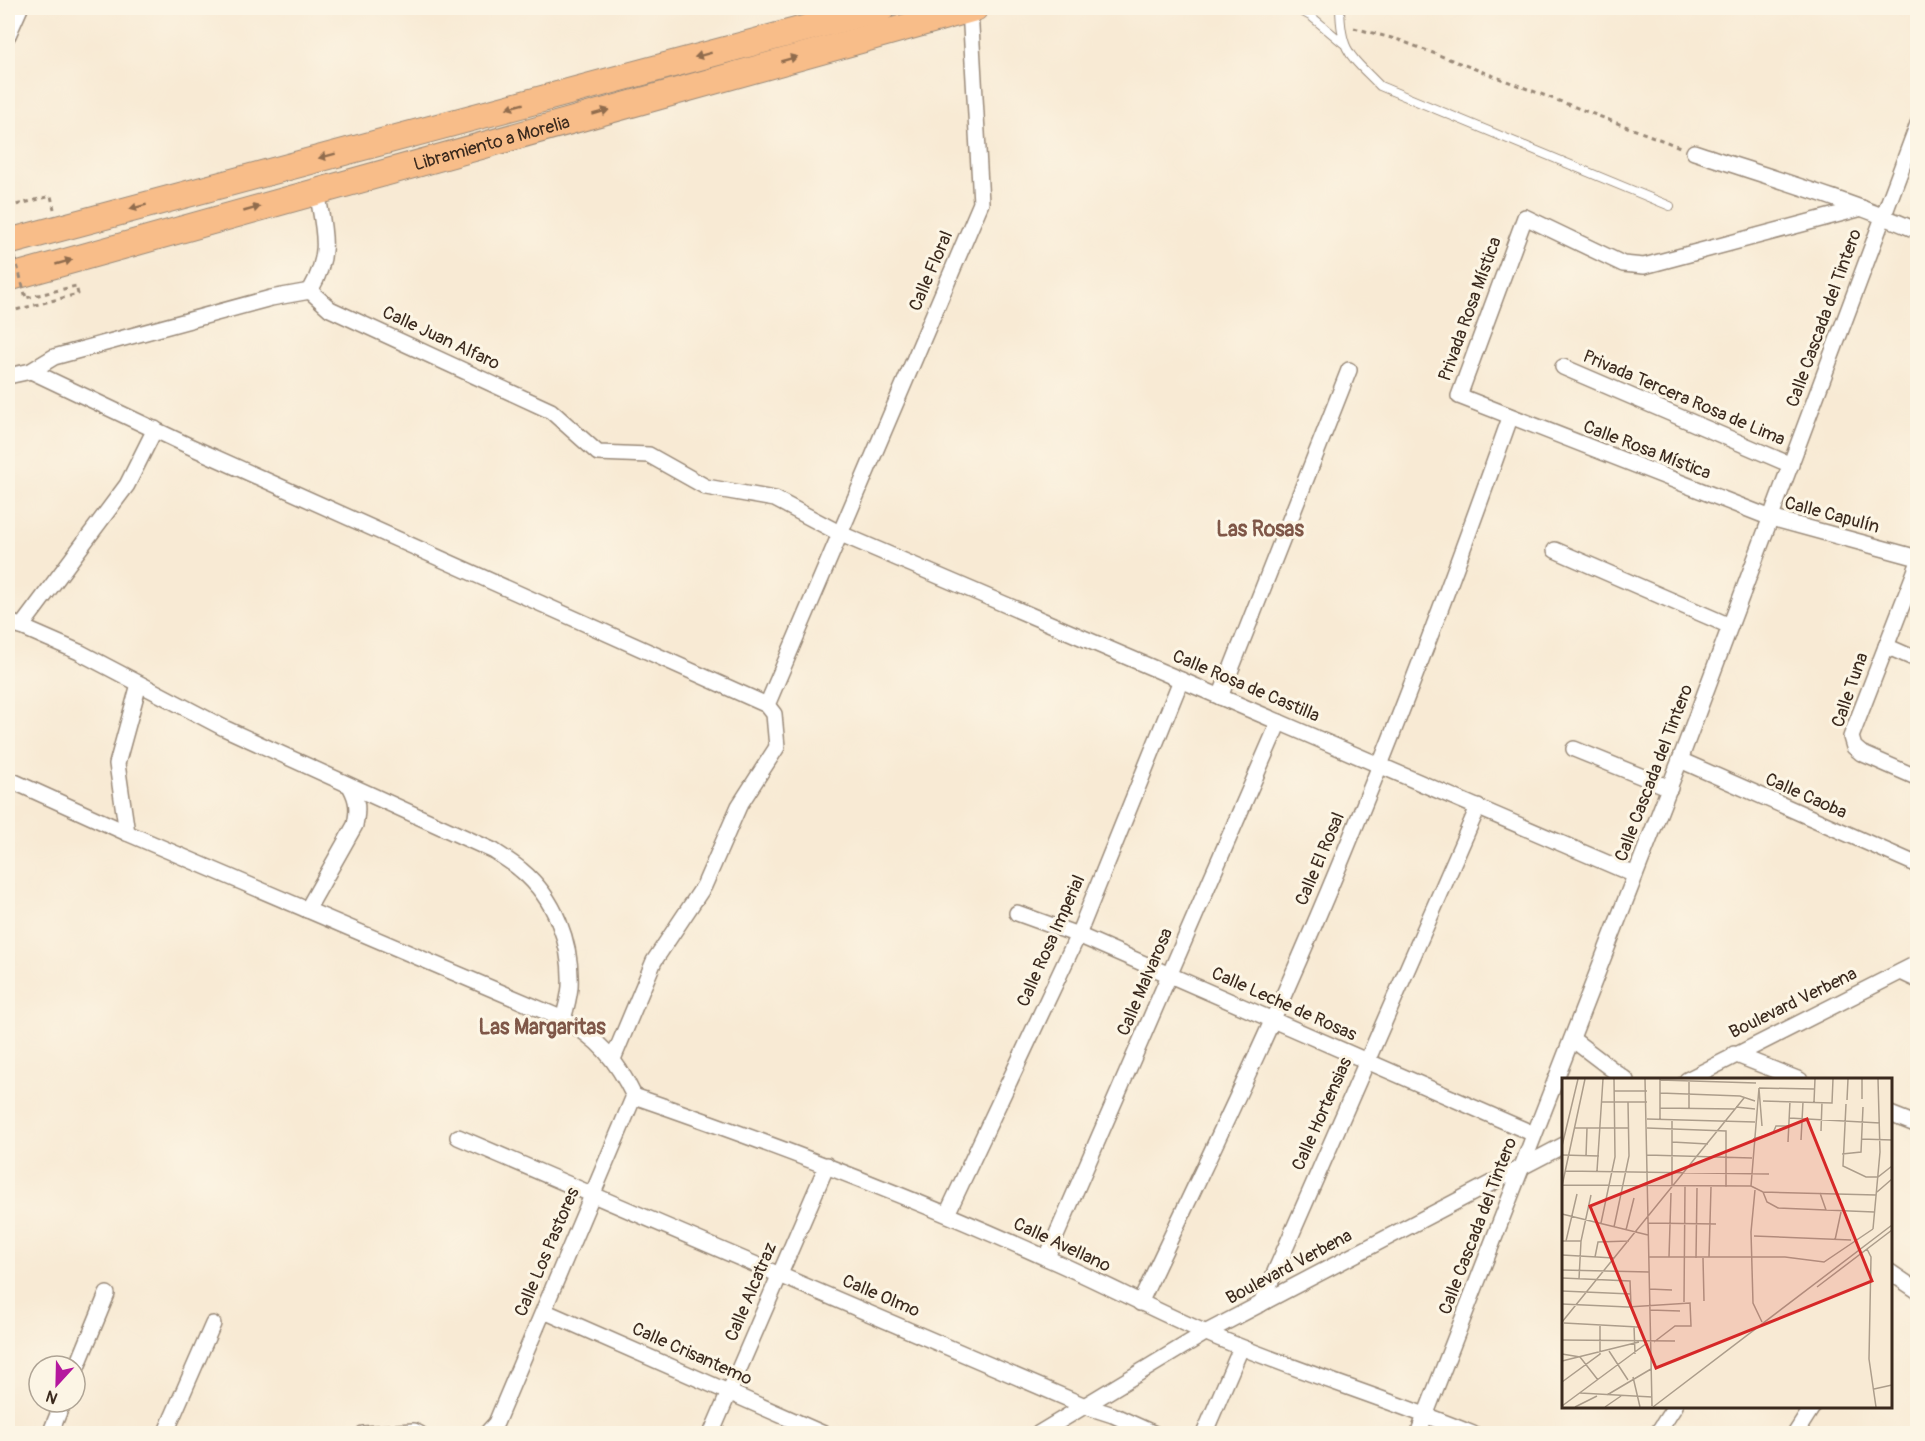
<svg xmlns="http://www.w3.org/2000/svg" width="1925" height="1441" viewBox="0 0 1925 1441" font-family="Pangolin,sans-serif">
<style>
.lines{fill:none;stroke-linecap:round;stroke-linejoin:round}
.service-casing{stroke:#9a8a79;stroke-width:10}
.minor-casing{stroke:#9a8a79;stroke-width:18}
.trunk-casing{stroke:#9a8a79;stroke-width:28}
.path{stroke:#9a8a79;stroke-width:3;stroke-dasharray:4.5 4.5;stroke-linecap:butt}
.service{stroke:#fff;stroke-width:8}
.minor{stroke:#fff;stroke-width:15}
.trunk{stroke:#f8bd89;stroke-width:26}
.path-bridge{stroke:#9a8a79;stroke-width:3;stroke-dasharray:4.5 4.5;stroke-linecap:butt}
.oneway{fill:#906c4e}
.labels{text-anchor:middle;dominant-baseline:central;stroke-width:6;stroke-linejoin:round;paint-order:stroke}
.street-label{font-size:18px;fill:#3b2a1e;stroke:#fcf5e5}
.quarter-label{font-size:21px;font-weight:bold;fill:#7f5748;stroke:#fcf5e5}
.inset-road{fill:none;stroke:#ac9d8b;stroke-width:1.5}
.view{fill:#d62828;fill-opacity:0.15;stroke:#d62828;stroke-width:3}
.inset-edge{fill:none;stroke:#3b2a1e;stroke-width:3}
</style>
<rect width="100%" height="100%" fill="#fcf5e5"/>
<filter id="ink" filterUnits="userSpaceOnUse"><feTurbulence type="fractalNoise" baseFrequency=".0167" numOctaves="2"/><feDisplacementMap in="SourceGraphic" scale="12" xChannelSelector="R" yChannelSelector="G"/><feConvolveMatrix kernelMatrix="1 2 1 2 8 2 1 2 1" color-interpolation-filters="sRGB"/></filter>
<filter id="wash" filterUnits="userSpaceOnUse"><feTurbulence type="fractalNoise" baseFrequency=".008" numOctaves="4" result="noise"/><feDisplacementMap in="SourceGraphic" scale="24" xChannelSelector="R" yChannelSelector="G"/><feGaussianBlur stdDeviation="1.35" result="paint"/><feColorMatrix in="noise" values="0 0 0 0 0 0 0 0 0 0 0 0 0 0 0 0 0 1.4 0 .05"/><feComposite in="paint" operator="in"/></filter>
<g filter="url(#wash)">
<rect width="100%" height="100%" fill="#f8ead4"/>
</g>
<g filter="url(#ink)">
<g class="lines">
<defs>
<g id="service">
<path d="M1296,8L1312,17L1343,43"/>
<path d="M1340,8C1341,53 1350,55 1380,86L1670,206"/>
</g>
<g id="minor">
<path d="M8,35L20,8"/>
<path d="M1694,152C1769,177 1845,199 1918,231"/>
<path d="M1862,208L1644,266L1623,264L1525,217L1459,396L1771,518L1918,558"/>
<path d="M310,291C332,253 324,232 317,191"/>
<path d="M1563,367L1791,465"/>
<path d="M31,371L187,445L767,705"/>
<path d="M8,376L31,371L54,357L271,298L310,291L330,309L551,411L598,453L649,455L706,487L775,499L841,534L1635,875"/>
<path d="M1555,550L1730,626"/>
<path d="M1918,564L1851,737L1854,747L1861,753L1918,778"/>
<path d="M8,621L79,652L224,728L494,851C503,857 513,863 521,870C555,898 572,943 570,987C569,997 566,1009 563,1019"/>
<path d="M21,627L127,485L155,429"/>
<path d="M1886,646L1918,660"/>
<path d="M1220,697L1349,370"/>
<path d="M1574,749L1670,788"/>
<path d="M1680,760L1918,865"/>
<path d="M8,779L127,833L563,1019C599,1039 616,1059 634,1096"/>
<path d="M127,833L117,764L139,684"/>
<path d="M307,910L355,825C358,810 358,801 351,788"/>
<path d="M1017,913L1078,935L1534,1134"/>
<path d="M1901,972L1918,980"/>
<path d="M1572,1039L1626,1080"/>
<path d="M1734,1054L1800,1080"/>
<path d="M613,1059L654,961L704,886L739,806L777,747L774,714L767,705L981,203L970,9"/>
<path d="M1687,1080L1918,963"/>
<path d="M634,1096C773,1144 910,1196 1044,1257C1100,1281 1153,1310 1209,1334C1295,1371 1386,1398 1473,1434"/>
<path d="M1890,1114L1918,1125"/>
<path d="M458,1137L1085,1406L1113,1415L1155,1434"/>
<path d="M947,1214L1078,935L1181,680"/>
<path d="M1047,1257L1279,722"/>
<path d="M1890,1272L1918,1291"/>
<path d="M1140,1303C1184,1209 1230,1115 1273,1019C1361,823 1438,621 1510,418"/>
<path d="M1261,1304L1478,807"/>
<path d="M544,1311L824,1434"/>
<path d="M75,1372L107,1294"/>
<path d="M50,1434L63,1402"/>
<path d="M165,1434L213,1324"/>
<path d="M363,1434L414,1431L420,1434"/>
<path d="M486,1434L496,1423L634,1096"/>
<path d="M711,1434L827,1165"/>
<path d="M1038,1434L1205,1333L1564,1145"/>
<path d="M1204,1434L1241,1348"/>
<path d="M1418,1434L1680,760L1918,124"/>
<path d="M1657,1434L1675,1406"/>
<path d="M1795,1434L1813,1406"/>
</g>
<g id="trunk">
<path d="M8,242L882,8"/>
<path id="s1" d="M8,278L975,8"/>
</g>
</defs>
<use href="#service" class="service-casing"/>
<use href="#minor" class="minor-casing"/>
<use href="#trunk" class="trunk-casing"/>
<g class="path">
<path d="M1354,28L1399,40L1680,147"/>
<path d="M8,207L51,196L54,209"/>
<path d="M8,312L78,294L76,286L26,298"/>
</g>
<use href="#service" class="service"/>
<use href="#minor" class="minor"/>
<use href="#trunk" class="trunk"/>
<path class="path-bridge" d="M8,231L26,298"/>
</g>
<defs><path id="oneway-solid" d="M-6-.8H1V-3.2L6.5 0L1 3.2V.8H-6Z" transform="scale(1.5)"/></defs>
<g class="oneway">
<use href="#oneway-solid" transform="translate(703 55) rotate(165)"/>
<use href="#oneway-solid" transform="translate(789 59) rotate(-16)"/>
<use href="#oneway-solid" transform="translate(515 106) rotate(165)"/>
<use href="#oneway-solid" transform="translate(601 112) rotate(-16)"/>
<use href="#oneway-solid" transform="translate(327 156) rotate(165)"/>
<use href="#oneway-solid" transform="translate(138 207) rotate(165)"/>
<use href="#oneway-solid" transform="translate(252 209) rotate(-16)"/>
<use href="#oneway-solid" transform="translate(64 262) rotate(-16)"/>
</g>
</g>
<g class="labels">
<g class="street-label">
<text stroke="none"><textPath href="#s1" startOffset="502">Libramiento a Morelia</textPath></text>
<text transform="translate(931 271) rotate(-67)">Calle Floral</text>
<text transform="translate(1470 309) rotate(-70)">Privada Rosa Mística</text>
<text transform="translate(1824 318) rotate(-70)">Calle Cascada del Tintero</text>
<text transform="translate(441 338) rotate(25)">Calle Juan Alfaro</text>
<text transform="translate(1684 398) rotate(23)">Privada Tercera Rosa de Lima</text>
<text transform="translate(1647 450) rotate(21)">Calle Rosa Mística</text>
<text transform="translate(1832 515) rotate(15)">Calle Capulín</text>
<text transform="translate(1246 686) rotate(23)">Calle Rosa de Castilla</text>
<text transform="translate(1850 690) rotate(-71)">Calle Tuna</text>
<text transform="translate(1654 773) rotate(-69)">Calle Cascada del Tintero</text>
<text transform="translate(1806 796) rotate(24)">Calle Caoba</text>
<text transform="translate(1320 859) rotate(-67)">Calle El Rosal</text>
<text transform="translate(1051 941) rotate(-66)">Calle Rosa Imperial</text>
<text transform="translate(1145 982) rotate(-67)">Calle Malvarosa</text>
<text transform="translate(1793 1003) rotate(-26)">Boulevard Verbena</text>
<text transform="translate(1284 1004) rotate(24)">Calle Leche de Rosas</text>
<text transform="translate(1322 1114) rotate(-66)">Calle Hortensias</text>
<text transform="translate(1478 1226) rotate(-69)">Calle Cascada del Tintero</text>
<text transform="translate(1062 1245) rotate(25)">Calle Avellano</text>
<text transform="translate(547 1252) rotate(-67)">Calle Los Pastores</text>
<text transform="translate(1289 1267) rotate(-28)">Boulevard Verbena</text>
<text transform="translate(751 1292) rotate(-67)">Calle Alcatraz</text>
<text transform="translate(881 1296) rotate(23)">Calle Olmo</text>
<text transform="translate(692 1354) rotate(24)">Calle Crisantemo</text>
</g>
<g class="quarter-label">
<text x="1260" y="529">Las Rosas</text>
<text x="542" y="1027">Las Margaritas</text>
</g>
</g>
<g transform="translate(1562 1078)">
<rect width="330" height="330" fill="#f8ead4"/>
<path class="inset-road" d="M83,1L90,328M98,2L194,5M127,3V31M197,10L252,11M197,11L200,48M52,13H85M98,15L178,18L193,23M300,21V1M285,22L286,1M201,23L270,25L271,1M39,24H85M252,24L253,1M284,26L281,88L304,99H316L330,88M174,29L193,31M98,30L173,31M227,40L318,45M85,41L193,44M98,42V1M12,50H66M85,50L164,53V109M259,53L260,24M191,61L211,55L214,48H227M299,61L330,62M239,62L241,24M110,64L146,66M226,64L228,23M0,68L16,1M280,76L299,74L301,29M0,77L37,78M85,77L190,80M24,78L25,50M3,93L207,96M35,93L41,1M0,107L189,108M110,107V43M0,108L23,1M189,108L201,114L314,117M189,108L197,10M193,112L189,154L191,225L200,244M201,114L205,124L216,130L312,134M315,114L330,101M258,115L264,132M0,136L86,157M39,145L53,79L52,1M86,145L154,146M52,149L67,78L66,24M311,151L318,74L316,1M64,152L72,120M192,158L289,162M273,162L279,134M0,163H19M4,163L15,116M305,171L309,179L307,281L314,329M0,177L52,180M33,179L36,164L67,163M87,179H223L262,184L311,151M107,179L109,115M147,179L149,109M134,180L135,110M141,180L142,223M0,192L87,194M0,200L68,203L69,227M17,201L19,163L29,117M255,209L330,152M87,211L110,212M0,213L69,216M122,224L123,108M0,226L66,229L128,225L129,248H113L92,264M88,232L118,233M0,244L182,20M2,245L76,249M72,248L73,276M0,262L113,263M47,273L66,302M0,276L18,279L36,302M0,283L77,264M71,299L78,329M0,304L38,276V247M312,311L330,307M18,315L90,319M45,317L89,291M0,328L85,265M13,329L35,318M43,329L59,318M91,329L330,147"/>
<path class="view" d="M245,41L310,203L94,290L28,128Z"/>
<rect width="330" height="330" class="inset-edge"/>
</g>
<rect width="1925" height="1441" fill="none" stroke="#fcf5e5" stroke-width="30"/>
<g transform="translate(57 1384) rotate(202)"><circle r="28" fill="#fcf5e5" stroke="#afa495" stroke-width="1.5"/>
<path d="M0-4.5L10 22L0 15L-10 22Z" fill="#b5179e"/>
<text y="-9" font-size="16" font-weight="bold" text-anchor="middle" fill="#3b2a1e">N</text>
</g>
</svg>
